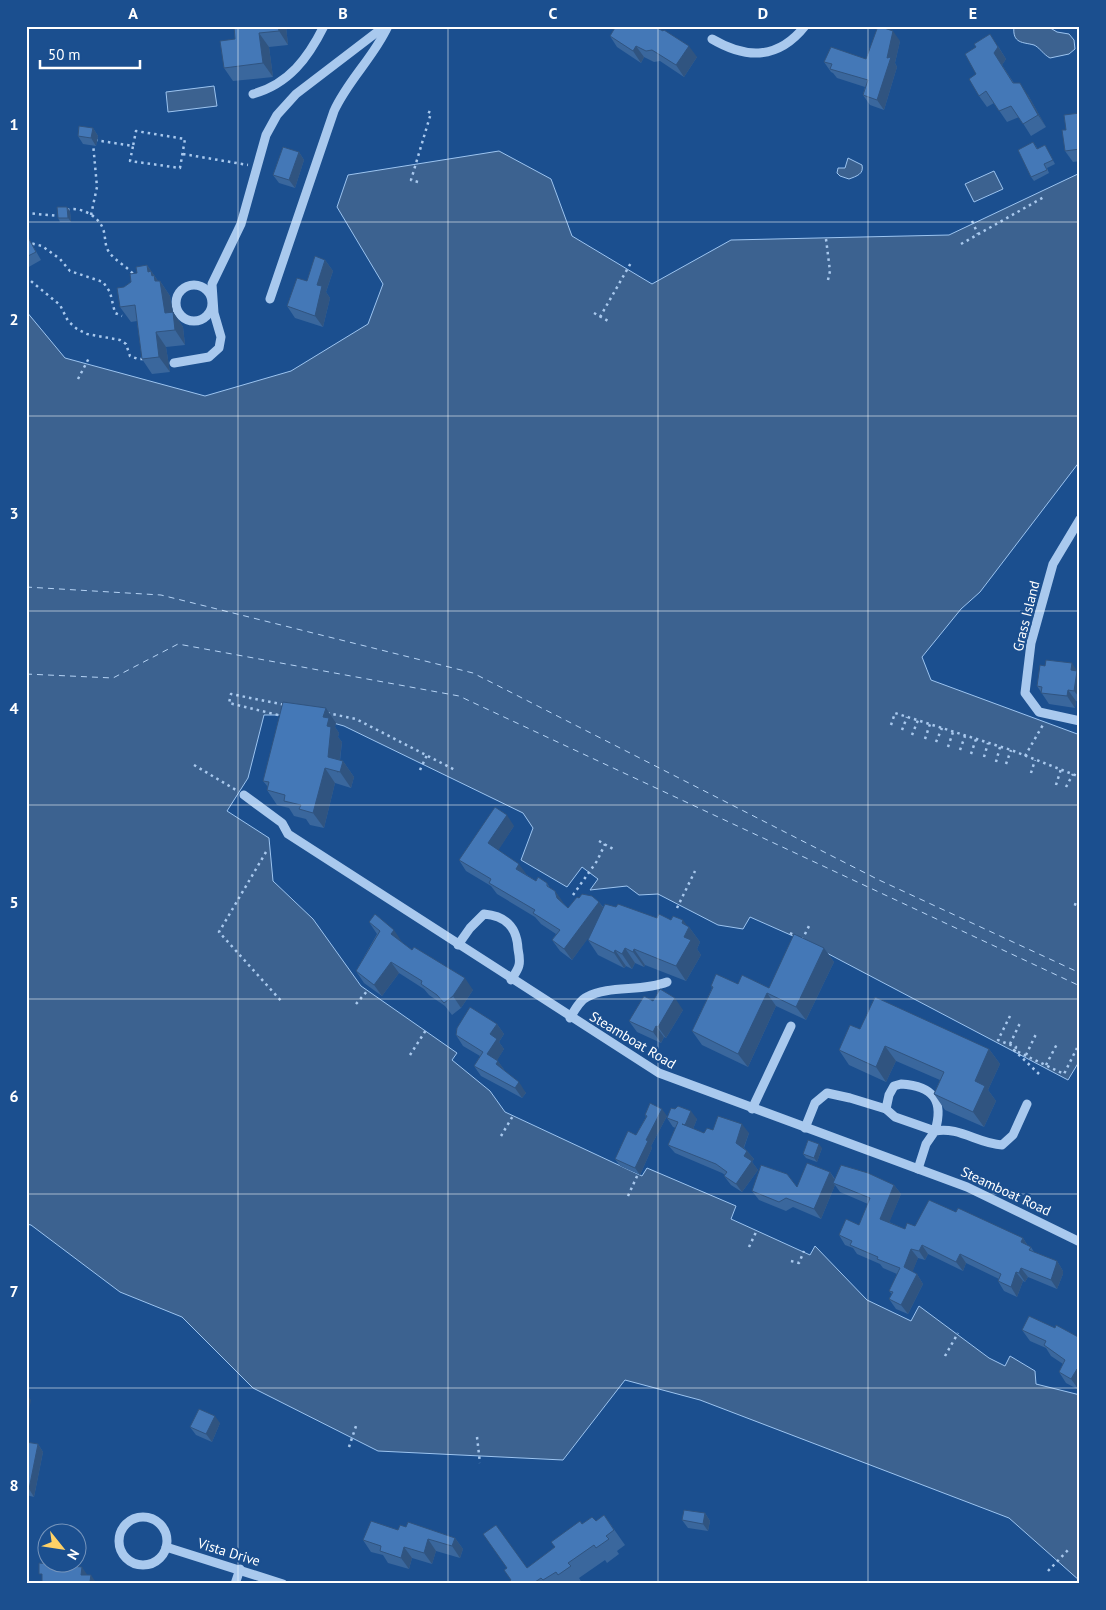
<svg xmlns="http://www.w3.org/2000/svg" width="1106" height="1610" viewBox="0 0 1106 1610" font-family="'PT Sans',sans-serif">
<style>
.water{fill:#3c6290;stroke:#9cc4f0}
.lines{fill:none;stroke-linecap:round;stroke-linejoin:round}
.ferry{stroke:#b5d3f5;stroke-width:1;stroke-dasharray:6 5;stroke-linecap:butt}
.path{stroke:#a9c9ee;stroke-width:2.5;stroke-dasharray:2.5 4;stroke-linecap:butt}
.minor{stroke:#a9c9ee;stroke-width:9}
.wall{fill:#3a679d}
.shaded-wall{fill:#305480}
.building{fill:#4478b7;stroke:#305480}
.grid{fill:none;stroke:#fff;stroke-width:1;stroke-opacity:0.55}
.labels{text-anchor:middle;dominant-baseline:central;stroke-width:4.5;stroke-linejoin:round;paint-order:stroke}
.street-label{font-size:14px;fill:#fff;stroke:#1b4f8f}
.neatline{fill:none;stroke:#fff;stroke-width:2}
.grid-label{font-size:16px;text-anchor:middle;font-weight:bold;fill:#fff}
</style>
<rect width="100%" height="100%" fill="#1b4f8f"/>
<g class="water">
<path d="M1014,26H1047L1057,32L1069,34L1074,40L1075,49L1069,54L1050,58C1044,55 1039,47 1034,45C1023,42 1012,44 1014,26Z"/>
<path d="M214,86L217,106L168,112L166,92Z"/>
<path d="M499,151L551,179L572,236L652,284L731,240L949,235L1080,173V461L980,592L961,609L922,657L931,680L1080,735V1060L1068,1080L802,940L750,917L743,929L718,925L658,894L639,895L627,886L590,890L598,879L582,867L567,887L521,860L533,828L523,813L344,726L305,715H264L248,778L227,811L269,838L273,881L313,919L361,986L457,1053L452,1060L490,1091L505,1112L642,1176L647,1168L736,1206L731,1219L810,1255L815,1246L867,1300L911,1321L919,1306L989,1358L1005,1366L1010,1356L1035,1371L1036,1384L1080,1395V1581L1009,1518L700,1400L625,1380L563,1460L378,1451L253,1388L182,1317L120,1292L31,1225L26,1224V311L65,358L205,396L291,371L368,324L383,284L337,207L348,175Z"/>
<path d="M848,158L862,165C864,174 857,176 849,179L840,176L837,173L838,168H845Z"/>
<path d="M994,171L1003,189L974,202L965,184Z"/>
</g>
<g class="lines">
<g class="ferry">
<path d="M26,587L161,595L473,673L879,880L1080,973"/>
<path d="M26,674L113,678L178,644L459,696L1080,986"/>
</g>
<g class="path">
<path d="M95,140L133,146L130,161L180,168L185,139L136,131L133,146"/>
<path d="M183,154L248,165"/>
<path d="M418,182L411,180L431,113L425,110"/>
<path d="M67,210C80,206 99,216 103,229C106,236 104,245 109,252C115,261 128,267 135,276"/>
<path d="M26,213L59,216"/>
<path d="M91,215L97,187L93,143"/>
<path d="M972,221L978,234"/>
<path d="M826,239L830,271L828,280"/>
<path d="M26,242L42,246L60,259L70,271L103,282L110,292L115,313L122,316"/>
<path d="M961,244L1044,197"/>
<path d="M26,277L60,305L68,321L77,329L87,334L120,340L126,344L130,356L138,359H143"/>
<path d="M594,313L608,321"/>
<path d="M600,317L632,261"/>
<path d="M78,379L89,358"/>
<path d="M327,713L356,719L455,770"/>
<path d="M278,715L229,703L231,694L285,705"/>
<path d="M891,725L895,713L1011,750L1080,777"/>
<path d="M902,730L907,717"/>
<path d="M912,735L918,720"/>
<path d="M925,739L930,724"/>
<path d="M936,742L942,728"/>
<path d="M948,747L953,732"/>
<path d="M960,750L965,736"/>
<path d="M971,754L976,739"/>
<path d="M1025,756L1044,723"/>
<path d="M984,757L988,743"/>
<path d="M996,762L1000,747"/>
<path d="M1006,764L1011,750"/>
<path d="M194,765L236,790"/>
<path d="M420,770L427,755"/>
<path d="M1031,773L1035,760"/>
<path d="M1056,785L1061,769"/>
<path d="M1066,787L1073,774"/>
<path d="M1078,793L1080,789"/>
<path d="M599,841L613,849"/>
<path d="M266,852L219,932L283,1003"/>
<path d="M573,895L597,861L605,844"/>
<path d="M1074,904L1080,906"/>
<path d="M677,908L695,871"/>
<path d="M790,933L796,936"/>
<path d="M802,940L809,926"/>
<path d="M356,1004L368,990"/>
<path d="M1010,1016L998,1040L1016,1047L1015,1050"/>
<path d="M1010,1044L1021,1021"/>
<path d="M410,1055L426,1030"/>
<path d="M1026,1055L1037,1032"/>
<path d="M1046,1065L1058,1042"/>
<path d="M1039,1074L1014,1050L1064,1074L1077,1048"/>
<path d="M501,1136L514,1114"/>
<path d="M628,1196L638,1174"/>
<path d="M749,1247L757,1230"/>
<path d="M791,1261L799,1263L804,1251"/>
<path d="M945,1356L958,1333"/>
<path d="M477,1437L480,1463"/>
<path d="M349,1447L357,1423"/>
<path d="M1048,1571L1070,1548"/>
</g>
<g class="minor">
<path d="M712,39C746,59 778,60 805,26"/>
<path d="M253,94C289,84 308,58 324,26"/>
<circle cx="194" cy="303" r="18"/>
<path d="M270,299L334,111C348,80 374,57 388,26"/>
<path d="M174,363L209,357L219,348L221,337L214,313L212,284L241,224L266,135L277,115L296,94L385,26"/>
<path d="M1080,519L1053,564L1031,643L1025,693L1039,712L1080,721"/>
<path d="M244,795L282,823L288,834L659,1073L967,1187L1080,1242"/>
<path d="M458,945L470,928L484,914C506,916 517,927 518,949C519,954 520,961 519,965C518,970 514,975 511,980"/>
<path d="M570,1018C574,1011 580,1000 587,997C609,985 642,992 667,982"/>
<path d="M901,1084C934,1086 944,1101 935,1131L895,1117L886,1109L889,1095L894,1086Z"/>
<path d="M752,1109L791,1026"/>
<path d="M805,1128L815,1103L827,1093L850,1098L886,1109"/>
<path d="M918,1169L926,1144L935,1131C958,1126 979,1144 1002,1145L1013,1135L1027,1104"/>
<circle cx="143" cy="1541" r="24"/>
<path d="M166,1547L283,1584"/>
<path d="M235,1584L240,1569"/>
</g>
</g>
<g class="wall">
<path d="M234,26H286L288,45L269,47L273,77L233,81L224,68L235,39Z"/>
<path d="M610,36L697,57L684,77L660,61L654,62L644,57L641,63L617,47Z"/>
<path d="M900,41L895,63L897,67L884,110L870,105L863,95L865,87L837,78L833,73L831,72L824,62L866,59Z"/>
<path d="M998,46L1006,59L1002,65L1014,83L1028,95L1046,127L1031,136L1019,117L1007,122L994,103L987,107L979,96L976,74Z"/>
<path d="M1080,113V161L1073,162L1065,151L1066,130Z"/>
<path d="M93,128L98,136L96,146L83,144L78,136Z"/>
<path d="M1033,142L1038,149L1045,145L1055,164L1047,168L1049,173L1034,181L1031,177Z"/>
<path d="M299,152L304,160L295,188L279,183L273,175Z"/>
<path d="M70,211L71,222H60L58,218Z"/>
<path d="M29,239L41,260L27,268L26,240Z"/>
<path d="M325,260L333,271L326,292L330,298L323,327L295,318L287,306L307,281Z"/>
<path d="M147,265L158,281H160L170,296L173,312L183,327L185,345L166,347L170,372L152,374L142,359L137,321L131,322L120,307L124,287L131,282L137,273Z"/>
<path d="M1080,675V702L1076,701L1075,708L1049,704L1037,686Z"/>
<path d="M336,723L335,727L339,733L338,737L342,742L340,761H343L354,777L351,788L335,783L324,828L310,825L306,819L294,816L289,808L277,805L267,790L268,787L263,781Z"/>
<path d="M514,826L498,850L527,875L536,881L547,883L550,888L555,891L563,903L568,908L579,898L599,902L604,908L671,920L689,927L700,942L697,949L701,955L686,981L645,965L644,967L635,963L632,969L626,966L624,968L598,955L588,940L590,935L572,960L560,951L552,940L556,934L541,924L535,917L497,894L491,886L466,871L459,860Z"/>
<path d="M369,922L401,942L412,950L473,990L461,1008L452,1015L445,1006L429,995L424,989L399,973L382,996L364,983L356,971L377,934Z"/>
<path d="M824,948L834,962L806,1020L776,1006L748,1067L702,1045L692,1031L712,988L711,986L738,984L769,988Z"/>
<path d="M653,1001L683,1010L666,1038L664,1037L661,1043L637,1032L629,1021Z"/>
<path d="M497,1024L504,1034L499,1042L504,1049L497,1060L505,1071L526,1093L522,1098L481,1076L474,1066L480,1056L463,1046L456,1035Z"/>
<path d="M860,1029L989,1049L1000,1064L988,1090L996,1101L984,1127L945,1110L934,1094L940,1080L896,1061L886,1082L849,1065L839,1050Z"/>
<path d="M675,1109L697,1119L693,1129L704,1133L713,1130L749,1133L744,1148L747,1151L754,1159L752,1162L758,1170L742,1192L731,1185L724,1176L725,1175L722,1173L675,1153L668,1145L676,1128L673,1127L667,1118Z"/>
<path d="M645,1115L667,1116L651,1146L652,1148L640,1175L620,1166L615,1159L636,1135L646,1117Z"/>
<path d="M822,1148L817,1162L806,1158L803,1154Z"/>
<path d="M830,1172L835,1179L894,1185L901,1194L889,1222L905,1229L915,1226L956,1212L1023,1238L1028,1246L1031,1247L1034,1252L1057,1261L1063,1271V1274L1057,1289L1028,1277L1025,1282L1023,1281L1017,1297L1004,1291L998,1281L999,1279L966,1263L963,1271L928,1254L925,1260L918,1258L912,1272L917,1274L923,1284L908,1314L896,1309L889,1299L892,1294L889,1291L897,1274L883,1268L880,1264L857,1254L853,1248L845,1245L839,1235L859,1225L868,1204L840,1192L835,1185L821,1219L793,1207L786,1211L759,1200L752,1191L797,1187Z"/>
<path d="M1055,1328L1080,1338V1388L1079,1390L1066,1383L1059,1372L1063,1364L1051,1356L1046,1348L1030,1341L1022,1330Z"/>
<path d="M220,1423L212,1442L196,1435L190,1427Z"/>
<path d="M26,1442L38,1444L43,1452L34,1497L26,1495Z"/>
<path d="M705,1513L710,1521L708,1531L688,1528L682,1520Z"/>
<path d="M604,1515L625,1545L617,1551L619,1554L607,1563L605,1560L579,1578L581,1581L578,1584H506L555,1547L582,1524L596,1521Z"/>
<path d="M406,1527L455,1538L463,1549L460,1558L436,1551L432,1564L412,1558L409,1569L388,1563L383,1555L371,1552L363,1540Z"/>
</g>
<g class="shaded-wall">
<path d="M278,26H286L288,45L279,31Z"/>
<path d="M893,31L900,41L895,63L897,67L884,110L877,100Z"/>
<path d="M259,33L269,47L273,77L263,63Z"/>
<path d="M990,34L1006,59L1002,65L1021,95L994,53Z"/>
<path d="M636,46L644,57L641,63L633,51Z"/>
<path d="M689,46L697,57L684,77L676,65Z"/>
<path d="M1020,83L1028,95L1046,127L1038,115Z"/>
<path d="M93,128L98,136L96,146L91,138Z"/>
<path d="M299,152L304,160L295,188L289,180Z"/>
<path d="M67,207L70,211L71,222L68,218Z"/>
<path d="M325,260L333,271L326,292L330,298L323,327L315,316L317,285Z"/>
<path d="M147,265L160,284V281L170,296L173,312L183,327L185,345L175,330L165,313L148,272Z"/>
<path d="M156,332L166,347L170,372L159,357Z"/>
<path d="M1072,663L1080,675V698L1074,691L1071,670Z"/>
<path d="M1068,690L1076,701L1075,708L1067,696Z"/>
<path d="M326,708L336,723L335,727L339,733L338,737L342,742L338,773L328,757L323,717Z"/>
<path d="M343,761L354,777L351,788L340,772Z"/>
<path d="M325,768L335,783L324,828L313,813Z"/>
<path d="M507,815L514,826L496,854L488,843Z"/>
<path d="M519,864L527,875L516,869Z"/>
<path d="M555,891L563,902L565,909L557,898Z"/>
<path d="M599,902L607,913L572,960L564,949Z"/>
<path d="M683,920L689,928V927L700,942L697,949L701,955L686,981L676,966L682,923Z"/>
<path d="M394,930L402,942L391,934Z"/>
<path d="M625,948L635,963L632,969L622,954Z"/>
<path d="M824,948L834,962L806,1020L796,1007Z"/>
<path d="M634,949L645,965L644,967L633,952Z"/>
<path d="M615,950L626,966L624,968L614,953Z"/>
<path d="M391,962L399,973L382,996L374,985Z"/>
<path d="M465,978L473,990L461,1008L453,996Z"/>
<path d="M767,993L776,1006L748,1067L738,1054Z"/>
<path d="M675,998L683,1010L666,1038L658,1027Z"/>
<path d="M497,1024L504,1034L499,1042L504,1049L495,1064L487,1054L490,1034Z"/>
<path d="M656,1026L664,1037L661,1043L653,1032Z"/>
<path d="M885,1046L896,1061L886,1082L876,1067Z"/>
<path d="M989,1049L1000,1064L988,1090L996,1101L984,1127L973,1112L975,1081Z"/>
<path d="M498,1061L505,1071L503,1074L496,1064Z"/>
<path d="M519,1082L526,1093L522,1098L515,1088Z"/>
<path d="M662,1109L667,1116L651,1146L652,1148L640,1175L635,1168L646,1140Z"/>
<path d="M691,1111L697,1119L691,1134L685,1125Z"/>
<path d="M742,1124L749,1133L742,1152L736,1143Z"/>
<path d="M819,1144L822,1148L817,1162L814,1158Z"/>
<path d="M747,1151L754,1159L752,1162L758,1170L742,1192L736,1184L744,1156Z"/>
<path d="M830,1172L836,1182L833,1183L835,1185L821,1219L814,1209Z"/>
<path d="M894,1185L901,1194L887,1228L880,1219Z"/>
<path d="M1023,1238L1029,1248L1021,1242Z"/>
<path d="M922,1245L928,1254L925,1260L919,1251Z"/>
<path d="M911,1249L918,1258L911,1276L904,1267Z"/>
<path d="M960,1254L966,1263L963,1271L956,1262Z"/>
<path d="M1057,1261L1063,1271V1274L1057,1289L1051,1280Z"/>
<path d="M1021,1268L1028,1277L1025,1282L1019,1273Z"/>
<path d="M1016,1272L1023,1281L1017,1297L1011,1287Z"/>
<path d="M917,1274L923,1284L908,1314L901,1305Z"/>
<path d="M1077,1369L1080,1373V1388L1079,1390L1071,1379Z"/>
<path d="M26,1393L31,1400L26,1427Z"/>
<path d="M215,1416L220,1423L212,1442L206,1434Z"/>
<path d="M38,1444L43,1452L34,1497L29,1489Z"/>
<path d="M705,1513L710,1521L708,1531L703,1524Z"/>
<path d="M455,1538L463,1549L460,1558L452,1546Z"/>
<path d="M428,1539L436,1551L432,1564L424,1553Z"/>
<path d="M404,1547L412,1558L409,1569L401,1558Z"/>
<path d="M82,1567L90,1579L91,1575L97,1584H88L81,1575Z"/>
</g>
<g class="building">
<path d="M234,26H278L279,31L259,33L263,63L224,68L220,41L235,39Z"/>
<path d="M616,26H625L627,28L628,26H653L663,31L664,30L689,46L676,65L652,50L646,51L636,46L633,51L610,36Z"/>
<path d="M878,26L893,31L887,58L891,57L877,100L863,95L868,80L830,69L832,64L824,62L831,47L866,59Z"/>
<path d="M990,34L998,47L994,53L1013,83H1020L1038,115L1023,124L1011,106L999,111L986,91L979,96L969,79L976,74L965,54L976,47L974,44Z"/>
<path d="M1080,113V149L1065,151L1062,130H1066L1064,115Z"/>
<path d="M79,126L93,128L91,138L78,136Z"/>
<path d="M1033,142L1037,149L1045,145L1053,160L1044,164L1047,170L1031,177L1018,150Z"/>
<path d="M283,147L299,152L289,180L273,175Z"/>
<path d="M57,207H67L68,218H58Z"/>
<path d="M29,239L36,252L26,257V240Z"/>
<path d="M315,256L325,260L317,285L322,286L315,316L287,306L297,278L307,281Z"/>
<path d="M147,265L148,272L151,271L152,276L154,275L155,281H160L165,313L173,312L175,330L156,332L159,357L142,359L135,305L120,307L117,288L124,287L131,282L130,274L137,273L136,267Z"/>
<path d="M1046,660L1072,663L1071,670L1077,671L1074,691L1068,690L1067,696L1041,693L1042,687L1037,686L1040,665L1045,666Z"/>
<path d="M283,702L326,708L323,717L329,718L327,726L331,727L328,757L343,761L340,772L325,768L313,813L299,809L301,805L284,801L285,795L267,790L269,782L263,781Z"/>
<path d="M495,807L507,815L488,843L519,864L516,869L536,881L538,877L547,883V886L555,891L557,898L568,908L577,897L579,898L582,894L592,896L599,902L564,949L552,940L560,930L533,913L535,910L489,883L491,879L459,860Z"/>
<path d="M605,904L616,907L618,904L657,918L659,914L671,920L673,916L683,920L682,923L689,927L684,937L691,940L676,966L634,949L633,952L625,948L622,954L615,950L614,953L588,940Z"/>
<path d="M375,914L394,930L391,934L412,950L414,947L465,978L453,996L444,1003L437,995L421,984L422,981L391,962L374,985L356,971L380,931L369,922Z"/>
<path d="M794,934L824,948L796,1007L767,993L738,1054L692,1031L713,987L711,986L716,974L738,984L742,975L769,988Z"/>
<path d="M660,989L675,998L658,1027L656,1026L653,1032L629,1021L644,996L653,1001Z"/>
<path d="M875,997L989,1049L975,1081L985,1086L973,1112L934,1094L944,1072L885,1046L876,1067L839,1050L850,1025L860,1029Z"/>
<path d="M470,1007L497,1024L490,1034L497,1039L487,1054L498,1061L496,1064L519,1082L515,1088L474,1066L483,1052L456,1035L457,1028Z"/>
<path d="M650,1103L662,1109L646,1140L648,1141L635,1168L615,1159L628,1131L636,1135L647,1116L645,1115Z"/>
<path d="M678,1106L691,1111L685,1125L682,1124L704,1133L707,1128L713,1130L718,1116L742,1124L736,1143L747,1151L744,1156L752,1161L736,1184L724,1176L727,1172L716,1164L668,1145L678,1122L667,1118L671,1108L675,1109Z"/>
<path d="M808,1140L819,1144L814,1158L803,1154Z"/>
<path d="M807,1163L830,1172L814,1209L786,1198L779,1202L752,1191L761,1165L787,1174L797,1187Z"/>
<path d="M841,1165L868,1173L894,1185L880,1219L905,1229L907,1223L915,1226L929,1200L956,1212L958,1208L1023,1238L1021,1242L1031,1247L1029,1250L1057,1261L1056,1265L1051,1280L1021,1268L1019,1273L1016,1272L1011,1287L998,1281L1001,1274L960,1254L956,1262L922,1245L919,1251L911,1249L904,1267L917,1274L901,1305L889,1299L893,1292L889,1291L900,1268L877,1259L878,1257L850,1245L852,1241L839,1235L846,1219L859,1225L870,1198L833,1183Z"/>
<path d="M1080,1286V1296L1077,1293Z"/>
<path d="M1029,1316L1055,1328L1056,1325L1080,1338V1370L1077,1369L1071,1379L1059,1372L1065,1360L1044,1345L1046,1341L1022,1330Z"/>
<path d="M199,1409L215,1416L206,1434L190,1427Z"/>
<path d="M26,1442L38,1444L29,1489H26Z"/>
<path d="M684,1510L705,1513L703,1524L682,1520Z"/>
<path d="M604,1515L614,1530L606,1536L609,1539L596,1548L594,1545L568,1563L571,1566L558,1575L556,1572L543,1580L541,1578L532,1584H506L511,1580L504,1570L507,1568L483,1534L496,1525L527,1568L555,1547L551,1542L580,1521L582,1524L592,1517L596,1521Z"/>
<path d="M371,1521L398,1530L400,1525L406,1527L408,1522L455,1538L452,1546L428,1539L424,1553L404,1547L401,1558L380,1551L381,1546L363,1540Z"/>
<path d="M39,1563L82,1567L81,1575H91L90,1581L103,1584H42V1574H39Z"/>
</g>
<path class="grid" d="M238,26V1584M448,26V1584M658,26V1584M868,26V1584M26,222H1080M26,416H1080M26,611H1080M26,805H1080M26,999H1080M26,1194H1080M26,1388H1080"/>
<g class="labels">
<g class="street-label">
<text transform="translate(1026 616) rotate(-76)">Grass Island</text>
<text transform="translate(633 1040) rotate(31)">Steamboat Road</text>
<text transform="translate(1006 1191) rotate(25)">Steamboat Road</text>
<text transform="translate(229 1552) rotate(17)">Vista Drive</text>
</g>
</g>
<rect width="1106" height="1610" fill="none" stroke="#1b4f8f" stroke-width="55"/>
<g transform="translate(62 1548) rotate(120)"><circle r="24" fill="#1b4f8f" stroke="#7695bc"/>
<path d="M0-4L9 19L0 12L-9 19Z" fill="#ffd166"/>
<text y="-8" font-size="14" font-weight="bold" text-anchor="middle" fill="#ffffff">N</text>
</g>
<path d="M40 60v8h100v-8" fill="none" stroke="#ffffff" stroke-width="2.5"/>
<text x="48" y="60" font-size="15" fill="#ffffff" stroke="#1b4f8f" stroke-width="4" paint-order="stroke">50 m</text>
<rect x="28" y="28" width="1050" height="1554" class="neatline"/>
<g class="grid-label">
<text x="133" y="19">A</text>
<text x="343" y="19">B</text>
<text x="553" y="19">C</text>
<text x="763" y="19">D</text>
<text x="973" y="19">E</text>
<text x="14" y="130">1</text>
<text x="14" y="325">2</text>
<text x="14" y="519">3</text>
<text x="14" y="714">4</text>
<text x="14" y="908">5</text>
<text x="14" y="1102">6</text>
<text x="14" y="1297">7</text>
<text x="14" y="1491">8</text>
</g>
</svg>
